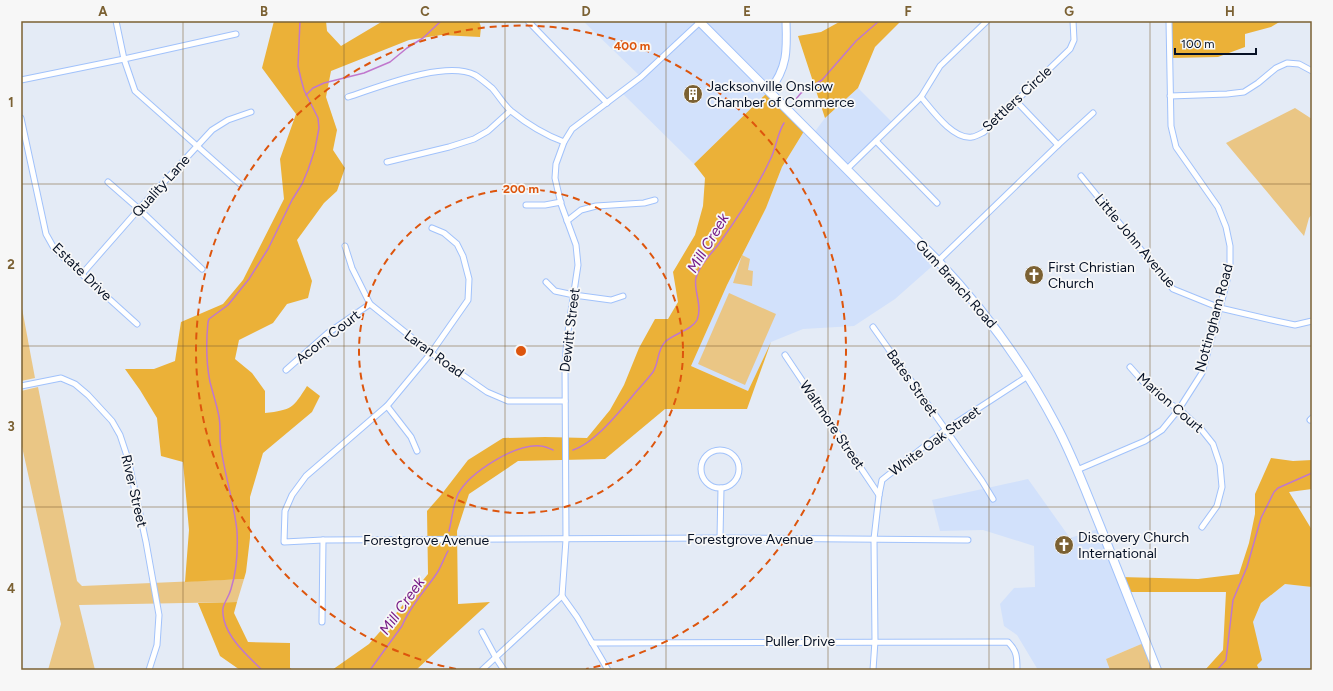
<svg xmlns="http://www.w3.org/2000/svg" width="1333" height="691" viewBox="0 0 1333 691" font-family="Figtree,sans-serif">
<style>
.built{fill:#d2e1fb}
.green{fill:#eac685}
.forest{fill:#ebb138}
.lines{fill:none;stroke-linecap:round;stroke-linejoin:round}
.stream{stroke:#c077cd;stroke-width:1.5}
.street-casing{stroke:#a1c2fb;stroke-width:7}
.secondary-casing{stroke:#a1c2fb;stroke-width:9}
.primary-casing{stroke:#a1c2fb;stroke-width:10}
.street{stroke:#fff;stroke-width:5}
.secondary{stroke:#fff;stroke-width:7}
.primary{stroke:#fff;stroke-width:8}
.grid{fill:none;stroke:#7b6133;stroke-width:1;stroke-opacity:0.55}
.ring{fill:none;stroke:#dd550d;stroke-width:2;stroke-dasharray:7 5}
.labels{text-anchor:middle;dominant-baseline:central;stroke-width:3.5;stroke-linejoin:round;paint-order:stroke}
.poi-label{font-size:14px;fill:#061125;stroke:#f7f7f7;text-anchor:start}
.street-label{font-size:14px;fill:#061125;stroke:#f7f7f7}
.water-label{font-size:15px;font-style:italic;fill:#771c87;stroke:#f7f7f7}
.centre{fill:#dd550d;stroke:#f7f7f7;stroke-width:2}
.ring-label{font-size:12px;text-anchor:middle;font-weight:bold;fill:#dd550d;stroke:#f7f7f7;stroke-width:3.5;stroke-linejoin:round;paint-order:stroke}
.neatline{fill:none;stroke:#7b6133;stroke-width:1.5}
.grid-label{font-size:13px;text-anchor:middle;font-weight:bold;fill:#7b6133}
</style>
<rect width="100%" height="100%" fill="#e4ebf6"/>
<g class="built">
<path d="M583,21H786L787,54L769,91L694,164L621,92L641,77Z"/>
<path d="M858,88L895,125L847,169L938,261L895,299L854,326L803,329L771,342L748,391L691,366L727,285L766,208L782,167L806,128L813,134L825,118Z"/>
<path d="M1028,479L1070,538L1101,528L1146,642L1106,659L1110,670H1038L1017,635L1004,626L1000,604L1014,588L1035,587L1034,546L983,530L940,531L932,500Z"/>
<path d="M1285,584L1312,587V670H1259L1257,665L1253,622L1261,603Z"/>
</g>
<g class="green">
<path d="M1295,108L1312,119V214L1309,218L1304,236L1226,143Z"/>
<path d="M742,255L750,259L748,270L753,271L752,286L733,283Z"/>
<path d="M729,293L776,314L745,385L698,364Z"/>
<path d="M21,303L35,378L21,381Z"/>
<path d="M38,387L77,581L82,586L244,579L237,602L79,605L95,670H48L61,624L21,442V391Z"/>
<path d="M1146,642L1157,670H1110L1106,659Z"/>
</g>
<g class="forest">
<path d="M274,21H326L327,31L341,46L383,21H479L481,27L480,37L441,35L409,40L331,71L326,97L337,130L333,150L345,168L337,191L324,203L297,240L312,281L308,298L287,304L273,323L239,340L235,359L252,373L265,391V413C292,410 293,408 307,386L320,396L312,412L263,453L250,497V538L246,572L244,579L185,582L189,530L183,462L161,456L157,418L140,390L125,369H154L175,361L181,322L223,304L243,280L284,199L280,159L296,114L262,68Z"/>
<path d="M841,21H901L875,47L858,88L825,118L798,36L821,32Z"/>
<path d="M1169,21H1281L1271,27L1245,34V47L1218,57L1170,58Z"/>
<path d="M769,91L806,128L782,167L766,208L727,285L691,366L748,391L771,342L747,409H665L605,459L518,461L469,494L457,531L458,604L490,602L416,670H332L369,644L393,617L428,574L427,511L441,495L468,460L503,438L545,437L587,438L610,410L624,385L639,348L655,319H668L678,302L673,272L695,235L703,206L705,178L694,164Z"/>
<path d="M1271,458L1293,461L1312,460V489L1289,492L1312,530V587L1285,584L1261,603L1253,622L1262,660L1257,665L1259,670H1205L1223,650L1226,592H1126L1120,577L1198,579L1239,574L1249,543L1255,514V494Z"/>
<path d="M237,602L234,613L248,642L290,643V668L293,670H240L220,656L198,603Z"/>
</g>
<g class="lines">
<g class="stream">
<path d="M306,95L313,88L324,83L364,73L390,62L407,48L423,38L441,21"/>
<path d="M796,99L801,93L822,80L856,41L879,21"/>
<path d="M573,450C595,443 621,410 635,393C641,386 647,380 653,372C659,363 657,350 665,342C673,334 692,330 697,320C703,306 693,289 696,278C699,266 710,255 718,245C737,219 756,190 770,160C776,149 777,134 784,123"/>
<path d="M449,531C452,519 453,505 458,494C470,472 516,443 541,446C545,446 550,449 553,450"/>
<path d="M262,670C248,656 229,640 224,620C220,603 227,603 231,589C237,570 238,551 237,531C234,503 225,476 221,448C219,438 221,427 219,417C217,405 213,394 210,382C206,362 206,342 208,322L209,319L228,305L249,279L268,249L292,200L302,184L308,170L315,149L319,128L318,118L304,90L301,79L298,66L300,21"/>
<path d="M370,670L402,626C410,606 425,591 437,573C441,567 444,558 448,551"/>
<path d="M1217,670L1226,660L1233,600L1247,567L1261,518L1274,492L1278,488L1312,473"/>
</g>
<defs>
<g id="street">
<path d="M116,21L124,59L135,91L240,184"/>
<path d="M528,21L607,103"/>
<path d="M21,80L124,59L236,34"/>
<path d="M1170,96L1227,94L1244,92L1258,83L1276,68L1287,63L1299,64L1312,71"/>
<path d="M348,97C379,87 445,60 475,75C480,78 487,84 492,88C499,96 504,105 511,111C527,124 545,135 564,142"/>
<path d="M921,97C932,110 953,140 972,137C975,137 980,134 984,132L1070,49L1074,40L1073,21"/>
<path d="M1016,101L1058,145"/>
<path d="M21,118L46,234L55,250L137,324"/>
<path d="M876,141L937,203"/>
<path d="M387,162L449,147L474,139L488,131L510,111"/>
<path d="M847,169L921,97L940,66L987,21"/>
<path d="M1081,176L1173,289L1220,308L1276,321L1295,325L1312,321"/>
<path d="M108,182L139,209L202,269"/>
<path d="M526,205H545L561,202"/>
<path d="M567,221L581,210L596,206L644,203L655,200"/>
<path d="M432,228L444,233L457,244L463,256L469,279L468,300L431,353L387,406L306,476L292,495L285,511L284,542L323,540L720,538L968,540"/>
<path d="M345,246L352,268L370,304L431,353L487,392L508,401H565"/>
<path d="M938,261L1058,145L1093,113"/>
<path d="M82,274L139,209L212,130L228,120L251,112"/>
<path d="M546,282L555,291L574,295L611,300L623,296"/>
<path d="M873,327L982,481L993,499"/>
<path d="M785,355L879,495"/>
<path d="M1130,367L1146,385L1165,401L1179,409L1201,429L1213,444L1220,465L1222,487L1217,506L1202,527"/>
<path d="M286,370L328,333L370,304"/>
<path d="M21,386L61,378L75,384L88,395L112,421L120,435L128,459L146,542L159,615L157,645L149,670"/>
<path d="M387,406L411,437L417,451"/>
<path d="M1310,420L1312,418"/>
<circle cx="720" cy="469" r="19"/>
<path d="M1077,470L1145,441L1162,430L1179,409L1202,373L1226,285L1230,265V246L1226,227L1218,207L1176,147L1171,126L1169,21"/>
<path d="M720,538L721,488"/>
<path d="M562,596L577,617L608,670"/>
<path d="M322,622L323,540"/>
<path d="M482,632L496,658L504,670"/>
<path d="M592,643L1008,642C1017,651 1017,657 1017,670"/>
<path d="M482,670L562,596L566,540L565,365L567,338L578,265L576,245L561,204L555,178L556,164L564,142L572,129L641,77L700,22"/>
<path d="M873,670L875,641L874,539L879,495L882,480L945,430L1028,376"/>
</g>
<path id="secondary" d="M769,91C788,68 787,49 786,21"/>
<path id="primary" d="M699,21L938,261C984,310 1024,364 1055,423C1073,456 1086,492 1100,526C1119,574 1138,622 1157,670"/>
</defs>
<use href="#street" class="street-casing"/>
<use href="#secondary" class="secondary-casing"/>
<use href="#primary" class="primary-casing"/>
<use href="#street" class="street"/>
<use href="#secondary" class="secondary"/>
<use href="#primary" class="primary"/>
</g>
<path class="grid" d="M183,21V670M344,21V670M505,21V670M666,21V670M828,21V670M989,21V670M1150,21V670M21,184H1312M21,346H1312M21,507H1312"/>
<g class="ring">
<circle cx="521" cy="351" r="162"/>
<path d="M456 669A325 325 0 1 1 586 669"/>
</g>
<defs>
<symbol id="building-disc" viewBox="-11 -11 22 22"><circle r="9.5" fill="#7b6133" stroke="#f7f7f7"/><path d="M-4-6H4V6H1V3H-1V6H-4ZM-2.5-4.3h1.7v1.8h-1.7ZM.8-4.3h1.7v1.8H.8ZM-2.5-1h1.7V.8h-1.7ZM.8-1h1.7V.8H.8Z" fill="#fff"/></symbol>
<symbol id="church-disc" viewBox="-11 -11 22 22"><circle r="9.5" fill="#7b6133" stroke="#f7f7f7"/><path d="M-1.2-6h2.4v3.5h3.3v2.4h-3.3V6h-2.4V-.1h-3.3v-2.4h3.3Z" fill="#fff"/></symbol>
</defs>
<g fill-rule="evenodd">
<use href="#building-disc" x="682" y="83" width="22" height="22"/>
<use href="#church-disc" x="1023" y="264" width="22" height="22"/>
<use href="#church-disc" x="1053" y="534" width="22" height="22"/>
</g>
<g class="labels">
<g class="poi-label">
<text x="707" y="86">Jacksonville Onslow<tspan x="707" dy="16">Chamber of Commerce</tspan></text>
<text x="1048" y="267">First Christian<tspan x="1048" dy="16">Church</tspan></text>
<text x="1078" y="537">Discovery Church<tspan x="1078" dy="16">International</tspan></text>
</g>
<g class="street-label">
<text transform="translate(1017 99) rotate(-43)">Settlers Circle</text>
<text transform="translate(161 186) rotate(-48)">Quality Lane</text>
<text transform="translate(1135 241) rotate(50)">Little John Avenue</text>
<text transform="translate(82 272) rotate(44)">Estate Drive</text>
<text transform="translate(956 284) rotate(48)">Gum Branch Road</text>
<text transform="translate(1214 318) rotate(-75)">Nottingham Road</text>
<text transform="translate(570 330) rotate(-83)">Dewitt Street</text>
<text transform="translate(328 337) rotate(-38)">Acorn Court</text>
<text transform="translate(434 354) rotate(36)">Laran Road</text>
<text transform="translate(912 383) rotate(55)">Bates Street</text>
<text transform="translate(1170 403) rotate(41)">Marion Court</text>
<text transform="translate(832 425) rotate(56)">Waltmore Street</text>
<text transform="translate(935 441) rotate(-36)">White Oak Street</text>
<text transform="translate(134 491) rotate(77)">River Street</text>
<text x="750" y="539">Forestgrove Avenue</text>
<text x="426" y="540">Forestgrove Avenue</text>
<text x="800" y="641">Puller Drive</text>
</g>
<g class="water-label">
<text transform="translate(708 243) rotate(-59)">Mill Creek</text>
<text transform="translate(402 606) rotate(-55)">Mill Creek</text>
</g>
</g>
<circle cx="521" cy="351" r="6" class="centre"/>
<g class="ring-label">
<text x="632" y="50">400 m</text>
<text x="521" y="193">200 m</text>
</g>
<rect width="1333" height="691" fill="none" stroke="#f7f7f7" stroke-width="44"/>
<path d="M1175 48v6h81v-6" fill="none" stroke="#061125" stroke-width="2"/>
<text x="1181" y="48" font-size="12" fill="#061125" stroke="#f7f7f7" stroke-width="3" paint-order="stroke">100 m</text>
<rect x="22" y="22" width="1289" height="647" class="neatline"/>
<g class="grid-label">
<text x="103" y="16">A</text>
<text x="264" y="16">B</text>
<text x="425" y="16">C</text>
<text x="586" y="16">D</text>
<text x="747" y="16">E</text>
<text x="908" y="16">F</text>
<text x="1069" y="16">G</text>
<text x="1230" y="16">H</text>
<text x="11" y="107">1</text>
<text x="11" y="269">2</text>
<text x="11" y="431">3</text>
<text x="11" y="593">4</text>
</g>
</svg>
